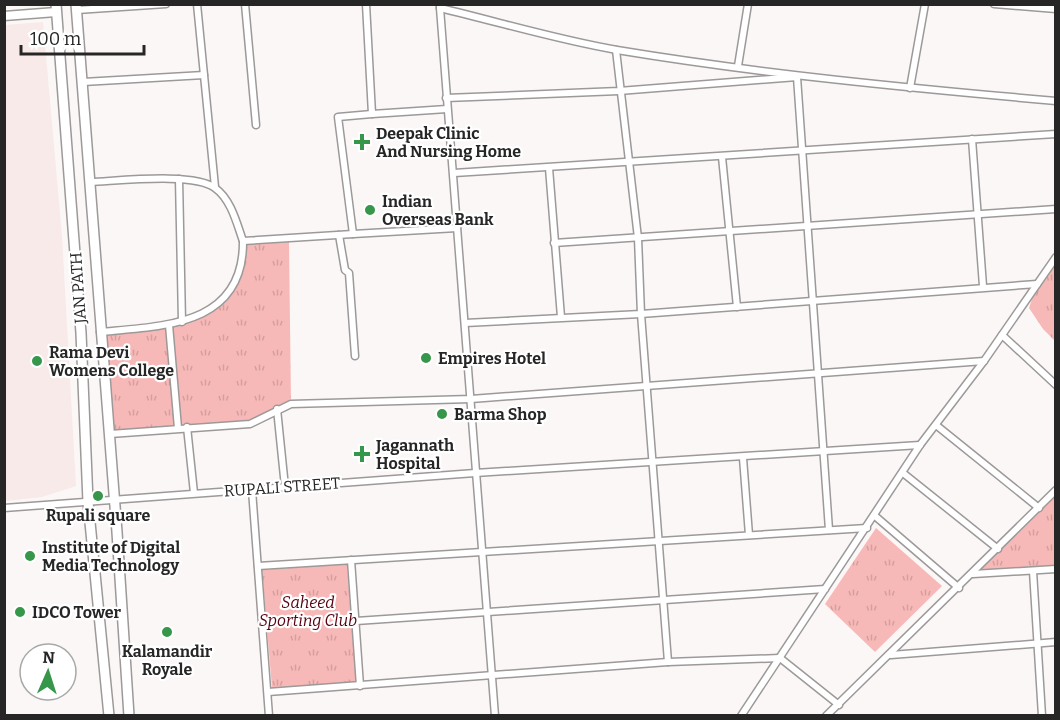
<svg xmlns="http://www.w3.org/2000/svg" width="1060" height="720" viewBox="0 0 1060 720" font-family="Bitter,serif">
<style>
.built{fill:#f7eae9}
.park{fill:url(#park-tufts)}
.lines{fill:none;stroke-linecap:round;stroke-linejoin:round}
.minor-casing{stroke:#9d9999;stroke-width:9}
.tertiary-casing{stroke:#9d9999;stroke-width:11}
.secondary-casing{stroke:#9d9999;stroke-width:12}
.minor{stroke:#fff;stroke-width:6}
.tertiary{stroke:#fff;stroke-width:8}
.secondary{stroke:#fff;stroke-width:9}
.poi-dot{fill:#369649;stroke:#fff;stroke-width:2}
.labels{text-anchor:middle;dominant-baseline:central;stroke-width:4.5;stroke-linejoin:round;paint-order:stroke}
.poi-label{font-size:16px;font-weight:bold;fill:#272626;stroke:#fff;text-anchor:start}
.street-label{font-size:16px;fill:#272626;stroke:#fff}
.park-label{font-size:16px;font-style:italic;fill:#570010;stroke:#fff}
</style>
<defs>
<pattern id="park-tufts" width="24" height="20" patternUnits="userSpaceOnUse" patternTransform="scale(1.5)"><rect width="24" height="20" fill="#f7b9b8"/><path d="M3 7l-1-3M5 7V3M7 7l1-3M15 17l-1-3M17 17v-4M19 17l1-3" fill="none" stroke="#d49f9e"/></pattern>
</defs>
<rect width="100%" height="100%" fill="#fbf7f7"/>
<path class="built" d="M43,22L62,236L76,486L42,497L5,501V25Z"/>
<g class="park">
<path d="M244,242H289L291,402L250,421L180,425L170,326L200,317L233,288Z"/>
<path d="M1055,257V341L1043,329L1029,308L1037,284Z"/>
<path d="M168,327L177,427L111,433L101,333Z"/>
<path d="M1055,490V569L972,574Z"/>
<path d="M876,528L942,586L875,652L825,604Z"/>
<path d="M347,564L356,683L272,688L262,570Z"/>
</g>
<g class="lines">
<defs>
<g id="minor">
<path d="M197,4L215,187"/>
<path d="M245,4L256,125"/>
<path d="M366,4L372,114L447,109"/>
<path d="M994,4L1056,9"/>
<path d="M440,5V8C499,22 558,40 617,50C762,74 909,88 1056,101"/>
<path d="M440,8L495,716"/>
<path d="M77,10L166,4"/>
<path d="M616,50L638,238L641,314L668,662"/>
<path d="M738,66L748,4"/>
<path d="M83,82L204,75"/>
<path d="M910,88L925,4"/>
<path d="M446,98L619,91L797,77L829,530"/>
<path d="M372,114L338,117L353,234L457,228"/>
<path d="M972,139L983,286"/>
<path d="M722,157L737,307"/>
<path d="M549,168L561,317"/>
<path d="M454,173L1056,134"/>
<path d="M179,179L182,322"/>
<path d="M91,182C118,181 195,172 215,188C231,199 237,224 243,241L353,234"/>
<path d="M339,235L345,270L349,273L355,356"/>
<path d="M554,243L1056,209"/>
<path d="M465,323L641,314L1037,284"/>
<path d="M169,325L178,428"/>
<path d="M100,332C164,326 244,326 243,241"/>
<path d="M1002,335L1056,385"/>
<path d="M277,409L285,487"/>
<path d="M936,425L1039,508"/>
<path d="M187,427L194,493"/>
<path d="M110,434L250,424L291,404L471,399L984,361"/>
<path d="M743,458L749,535"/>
<path d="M903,473L998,549"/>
<path d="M252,490L269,716"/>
<path d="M4,508L475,473L920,445"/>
<path d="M875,516L959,588"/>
<path d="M351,560L360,686"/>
<path d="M258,566L867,528"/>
<path d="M1033,571L1042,716"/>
<path d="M973,574L1056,569"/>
<path d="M356,621L825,589"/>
<path d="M891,655L1056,642"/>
<path d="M268,692L668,662L780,658L839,705"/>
<path d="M741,716L920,445L984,361L1056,257"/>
<path d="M826,716L1056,490"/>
</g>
<path id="tertiary" d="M4,16L56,12"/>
<g id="secondary">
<path d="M56,4L81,333L88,502L109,716"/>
<path d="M76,4L117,532L129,716"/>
</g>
</defs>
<use href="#minor" class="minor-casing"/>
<use href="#tertiary" class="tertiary-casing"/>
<use href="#secondary" class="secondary-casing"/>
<use href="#minor" class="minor"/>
<use href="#tertiary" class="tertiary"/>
<use href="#secondary" class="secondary"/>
</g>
<g class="poi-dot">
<path d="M359 133h6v6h6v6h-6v6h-6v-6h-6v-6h6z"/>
<circle cx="370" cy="210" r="6"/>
<circle cx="426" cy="358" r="6"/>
<circle cx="37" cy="361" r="6"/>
<circle cx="442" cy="414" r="6"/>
<path d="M359 445h6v6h6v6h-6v6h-6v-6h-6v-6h6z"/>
<circle cx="98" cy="496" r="6"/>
<circle cx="30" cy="556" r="6"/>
<circle cx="20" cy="612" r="6"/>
<circle cx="167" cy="632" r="6"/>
</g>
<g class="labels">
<g class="poi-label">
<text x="376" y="133">Deepak Clinic<tspan x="376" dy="18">And Nursing Home</tspan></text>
<text x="382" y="201">Indian<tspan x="382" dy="18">Overseas Bank</tspan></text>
<text x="49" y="352">Rama Devi<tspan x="49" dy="18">Womens College</tspan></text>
<text x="438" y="358">Empires Hotel</text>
<text x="454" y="414">Barma Shop</text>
<text x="376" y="445">Jagannath<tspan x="376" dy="18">Hospital</tspan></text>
<text x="98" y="515" text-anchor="middle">Rupali square</text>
<text x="42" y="547">Institute of Digital<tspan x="42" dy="18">Media Technology</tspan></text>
<text x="32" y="612">IDCO Tower</text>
<text x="167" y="651" text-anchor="middle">Kalamandir<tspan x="167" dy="18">Royale</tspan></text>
</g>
<g class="street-label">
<text transform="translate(78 288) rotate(-94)">JAN PATH</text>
<text transform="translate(282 487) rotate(-4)">RUPALI STREET</text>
</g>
<g class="park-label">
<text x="308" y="602">Saheed<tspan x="308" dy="18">Sporting Club</tspan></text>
</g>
</g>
<rect width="1060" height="720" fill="none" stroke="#272626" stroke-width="12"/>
<g transform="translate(48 672) rotate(3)"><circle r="28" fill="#ffffff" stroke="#a9a8a8" stroke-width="1.5"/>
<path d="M0-4.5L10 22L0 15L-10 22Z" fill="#369649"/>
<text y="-9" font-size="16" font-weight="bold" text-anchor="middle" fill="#272626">N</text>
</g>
<path d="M21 45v9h123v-9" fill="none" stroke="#272626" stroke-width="3"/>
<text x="30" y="45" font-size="18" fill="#272626" stroke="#ffffff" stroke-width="4.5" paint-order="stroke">100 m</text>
</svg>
